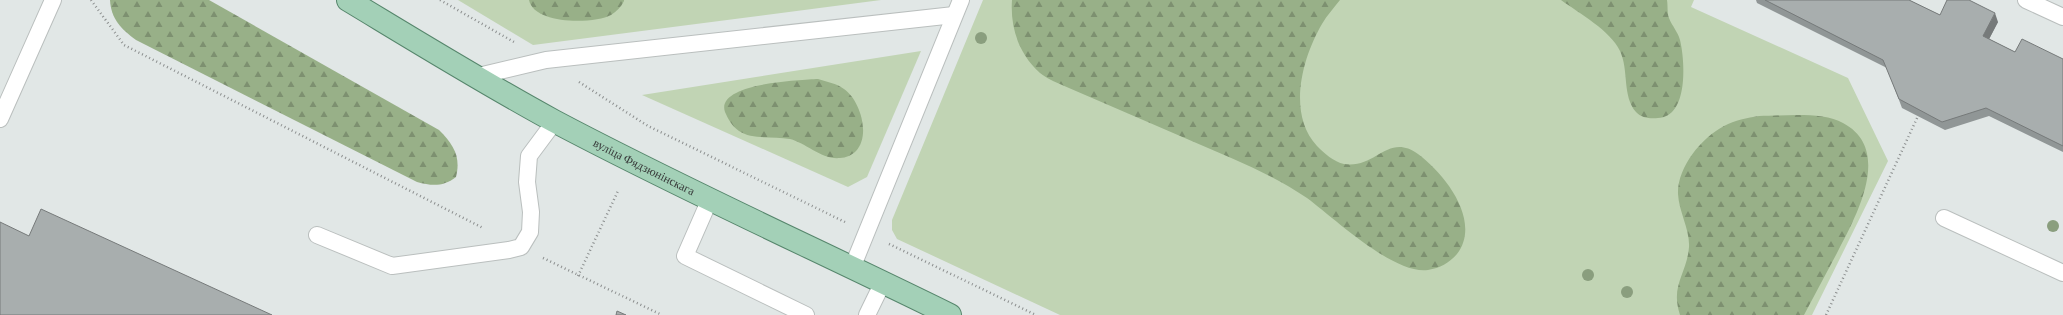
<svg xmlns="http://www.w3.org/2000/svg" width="2063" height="315" viewBox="0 0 2063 315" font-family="'Crimson Pro',serif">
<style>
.green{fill:#c1d4b4}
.forest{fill:url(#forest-firs)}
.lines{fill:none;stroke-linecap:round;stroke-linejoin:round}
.service-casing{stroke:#babfbe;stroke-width:18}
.primary-casing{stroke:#56866c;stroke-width:24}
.path{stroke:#8c8f8f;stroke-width:2.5;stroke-dasharray:1 3;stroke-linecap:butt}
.service{stroke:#fff;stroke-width:16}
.primary{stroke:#a3d0b7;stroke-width:22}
.tree{fill:#8a9e7e}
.wall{fill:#909696}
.shaded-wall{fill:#767a7a}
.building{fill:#a8aeae;stroke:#767a7a}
.labels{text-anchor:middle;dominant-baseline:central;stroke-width:3;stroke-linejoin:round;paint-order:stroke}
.street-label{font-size:12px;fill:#373939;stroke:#eef4f3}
</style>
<defs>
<pattern id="forest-firs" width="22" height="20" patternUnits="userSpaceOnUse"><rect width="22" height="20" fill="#98b088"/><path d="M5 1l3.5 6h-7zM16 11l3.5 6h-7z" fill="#7d9070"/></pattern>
</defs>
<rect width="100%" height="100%" fill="#e1e7e6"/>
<g class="green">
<path d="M458,0H881L533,45Z"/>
<path d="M983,0H1694L1691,7L1848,78L1888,161L1812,315H1060L897,239L892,230V220Z"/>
<path d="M921,51L867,177L848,187L642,95Z"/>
</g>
<g class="forest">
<path d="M110,0H209L439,130C454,145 461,157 456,177C443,187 432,186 417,182L136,40C121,29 111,19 110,0Z"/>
<path d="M529,0H624V1C621,7 617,11 611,15C594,24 534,25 529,0Z"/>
<path d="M1012,0H1340C1334,8 1327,15 1322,24C1302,58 1287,114 1317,146C1324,153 1334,162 1344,164C1376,169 1388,132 1418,154C1445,174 1482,221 1457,254C1449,263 1440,268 1428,270C1394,275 1334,218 1307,198C1272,174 1233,159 1194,142C1150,123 1106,104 1062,85C1055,82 1046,78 1040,73C1019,54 1010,28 1012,0Z"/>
<path d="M1561,0H1667C1668,6 1667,13 1669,18C1672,26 1678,32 1680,40C1685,60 1689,117 1658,118C1651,119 1641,118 1636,112C1622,96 1629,70 1620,51C1610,30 1580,14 1561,0Z"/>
<path d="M818,79C827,82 836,83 844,89C860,100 871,135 856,151C852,155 846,158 840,158C822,160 806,143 790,139C774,136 752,140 739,131C732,126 728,119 725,112C715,83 800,80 818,79Z"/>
<path d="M1759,116C1782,116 1822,111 1843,123C1894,150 1855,218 1837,253C1826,274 1815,294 1804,315H1680C1670,285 1687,274 1689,247C1690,230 1679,212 1678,194C1677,168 1701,138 1724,126C1735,120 1747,118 1759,116Z"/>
</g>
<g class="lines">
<defs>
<g id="service">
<path d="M2026,0L2063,17"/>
<path d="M474,77L546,60L954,15"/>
<path d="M0,119L53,0"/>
<path d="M710,199L685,256L806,315"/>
<path d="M1944,218L2063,273"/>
<path d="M317,235L392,266L509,250L521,247L530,232L531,212L527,182L529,156L555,121"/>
<path d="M852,268L961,0"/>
<path d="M867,315L883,282"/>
</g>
<g id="primary">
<path id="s1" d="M348,0C416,41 484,83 554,121C684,190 818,250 950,315"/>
</g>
</defs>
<use href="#service" class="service-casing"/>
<use href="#primary" class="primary-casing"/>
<g class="path">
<path d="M91,0L124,45L483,228"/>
<path d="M440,0L514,42"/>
<path d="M579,82L648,126L845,222"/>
<path d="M889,244L1036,315"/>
<path d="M543,258L662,315"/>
<path d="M578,276L618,191"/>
<path d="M1826,315L1918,116"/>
</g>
<use href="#service" class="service"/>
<use href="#primary" class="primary"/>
</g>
<g class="tree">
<circle cx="981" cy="38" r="6"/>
<circle cx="2053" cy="226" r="6"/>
<circle cx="1588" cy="275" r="6"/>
<circle cx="1627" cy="292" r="6"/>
</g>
<path class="wall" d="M1756,0H1909L1940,15L1998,22L1989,39L2015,52L2063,59V152L1989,116L1945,130L1902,108L1887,68L1757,3Z"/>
<path class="shaded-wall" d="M1995,13L1998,22L1986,45L1983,36Z"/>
<g class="building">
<path d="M1765,0H1909L1940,15L1947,0H1969L1995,13L1983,36L2015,52L2022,39L2063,59V146L1986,108L1942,122L1899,99L1883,60Z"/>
<path d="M41,209L272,315H0V222L29,236Z"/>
<path d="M617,311L626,315H616Z"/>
</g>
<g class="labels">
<g class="street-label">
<text stroke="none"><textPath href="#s1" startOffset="340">вуліца Фядзюнінскага</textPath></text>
</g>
</g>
</svg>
